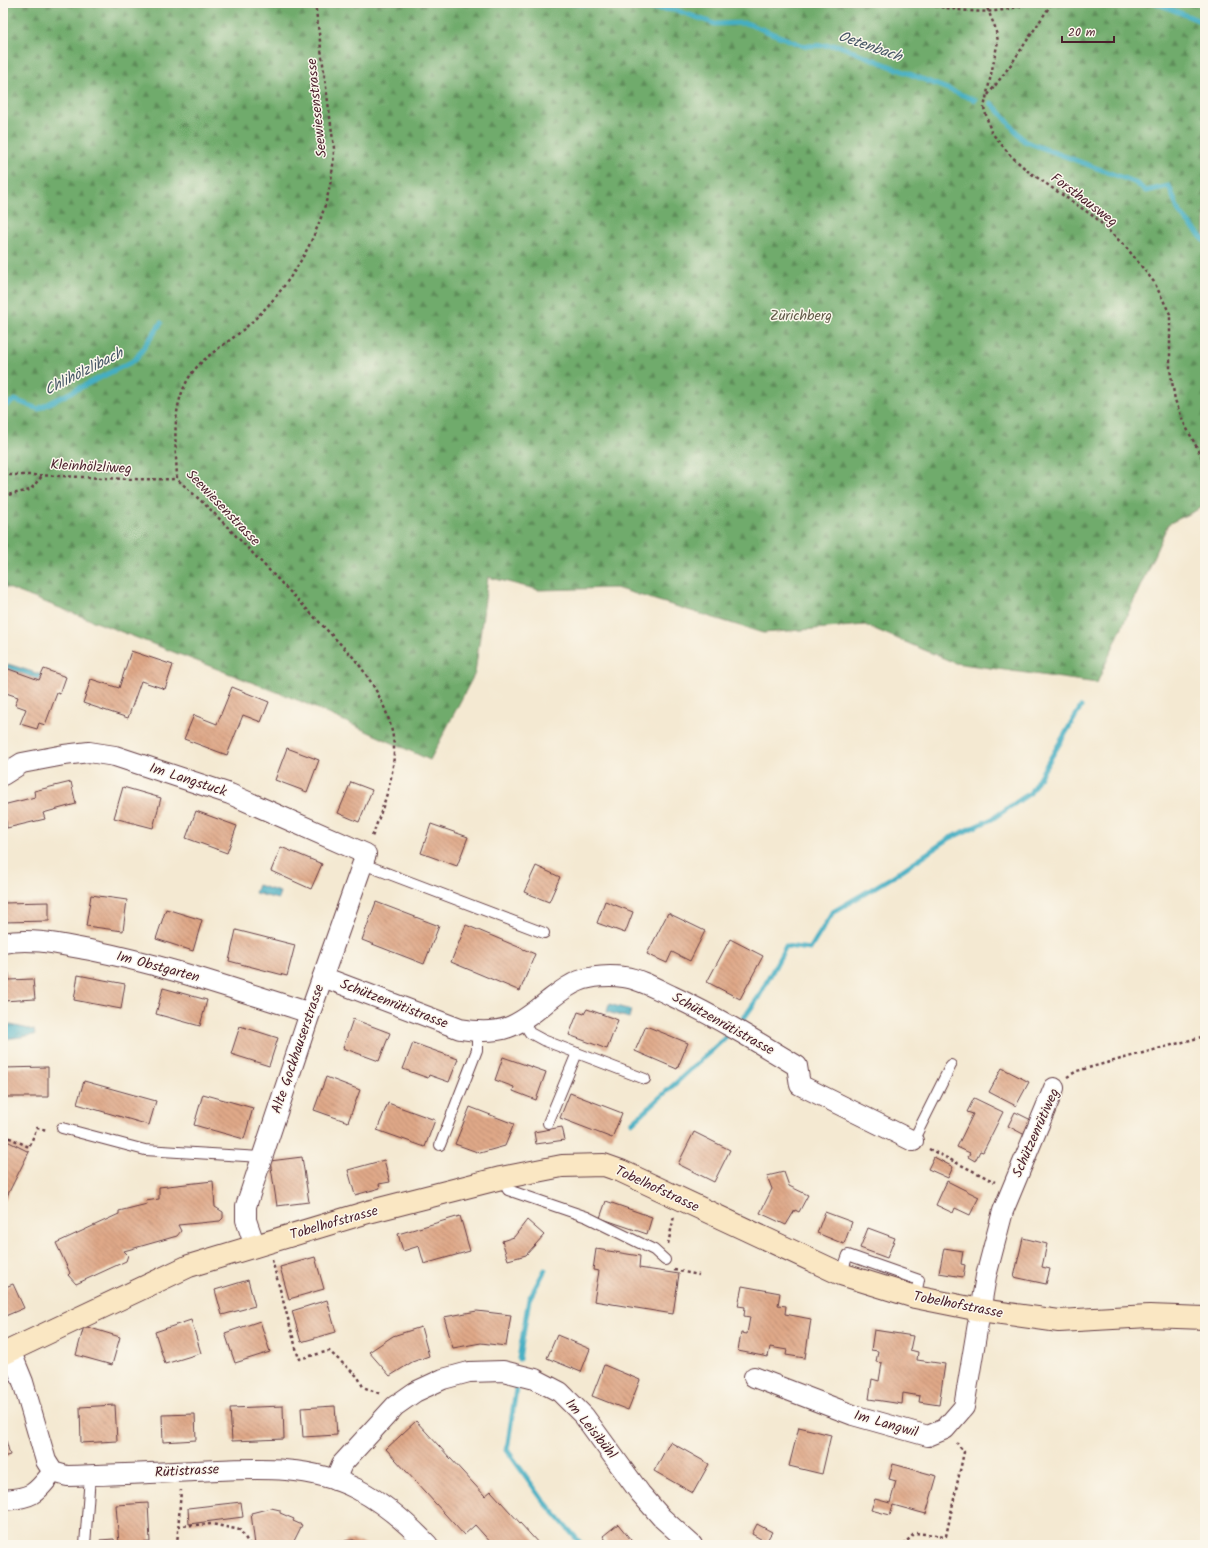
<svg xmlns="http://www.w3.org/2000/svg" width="1208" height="1548" viewBox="0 0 1208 1548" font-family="Kalam,sans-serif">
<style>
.forest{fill:url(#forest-firs);stroke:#5c654c}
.water{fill:url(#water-waves);stroke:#476676}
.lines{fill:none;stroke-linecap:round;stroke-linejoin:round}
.stream{stroke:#44aec2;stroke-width:5}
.building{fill:url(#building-back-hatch)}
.service-casing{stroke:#643d44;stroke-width:12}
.minor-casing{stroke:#643d44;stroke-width:22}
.secondary-casing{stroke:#643d44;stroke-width:24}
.path{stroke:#643d44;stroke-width:2.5;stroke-dasharray:3 3;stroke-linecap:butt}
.service{stroke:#fff;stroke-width:10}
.minor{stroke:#fff;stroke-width:20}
.secondary{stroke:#fae7c3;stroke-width:22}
.labels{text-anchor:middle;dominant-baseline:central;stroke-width:3;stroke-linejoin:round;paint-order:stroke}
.street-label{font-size:14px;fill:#4a1f2b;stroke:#fbf7ec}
.park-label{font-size:14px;fill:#605947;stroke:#fbf7ec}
.water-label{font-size:15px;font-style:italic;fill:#485867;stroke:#fbf7ec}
</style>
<defs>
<pattern id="forest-firs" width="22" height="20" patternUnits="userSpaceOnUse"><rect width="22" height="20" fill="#6fab6c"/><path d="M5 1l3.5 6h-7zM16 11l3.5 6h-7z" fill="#5d8b59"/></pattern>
<pattern id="water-waves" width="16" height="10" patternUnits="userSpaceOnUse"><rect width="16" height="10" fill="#44aec2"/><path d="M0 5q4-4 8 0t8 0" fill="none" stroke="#3b8d9e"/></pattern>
<pattern id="building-back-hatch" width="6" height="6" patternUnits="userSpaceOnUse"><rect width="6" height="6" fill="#dfa888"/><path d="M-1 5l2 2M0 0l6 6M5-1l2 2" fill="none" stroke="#b7886f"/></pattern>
</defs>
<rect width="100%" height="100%" fill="#fbf7ec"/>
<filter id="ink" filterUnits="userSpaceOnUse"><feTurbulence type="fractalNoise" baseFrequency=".025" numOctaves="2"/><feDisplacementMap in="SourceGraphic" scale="8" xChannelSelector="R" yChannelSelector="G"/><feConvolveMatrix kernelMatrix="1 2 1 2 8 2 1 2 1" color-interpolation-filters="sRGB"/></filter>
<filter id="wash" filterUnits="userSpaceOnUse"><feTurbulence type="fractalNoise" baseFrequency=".012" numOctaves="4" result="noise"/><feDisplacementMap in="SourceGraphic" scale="16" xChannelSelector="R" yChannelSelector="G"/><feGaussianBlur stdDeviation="0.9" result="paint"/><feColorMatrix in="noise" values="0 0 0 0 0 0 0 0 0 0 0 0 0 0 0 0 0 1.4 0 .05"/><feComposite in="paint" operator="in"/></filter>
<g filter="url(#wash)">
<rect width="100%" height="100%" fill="#f4e9d2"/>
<path class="forest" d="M3,3H1205V506L1168,524L1097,683L955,663L865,625L763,633L616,588L539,590L488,577L475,673L430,760L300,701L3,586Z"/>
<g class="water">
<path d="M8,664L42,675L39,680L6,668Z"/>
<path d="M258,885L280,892L278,899L255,893Z"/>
<path d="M609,1004L631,1010L629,1018L607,1012Z"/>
<path d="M6,1024L34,1030L35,1035L6,1039Z"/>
</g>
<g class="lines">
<g class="stream">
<path d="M566,3L676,10L715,24L746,23L804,46L837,45L975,100"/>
<path d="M1156,3L1205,23"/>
<path d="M991,103L999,111L1024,141L1134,182L1146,191L1169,186L1179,212L1205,241"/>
<path d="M3,407L15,400L38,409L135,360L161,323"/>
<path d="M744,1018L758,998L786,946L810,949L833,912L889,879L950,838L992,819L1030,793L1081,707"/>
<path d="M632,1123L725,1038"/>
<path d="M519,1359L529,1299L545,1270"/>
<path d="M516,1389L507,1450L542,1499L582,1545"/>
</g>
</g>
<g id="blocks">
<g class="building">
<path d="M131,651L173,665L165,689L141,681L128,718L83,703L91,679L119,688Z"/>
<path d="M6,668L39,680L44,669L66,677L60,694L57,693L45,725L39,723L37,729L20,724L26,709L15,705L18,697L3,692V677Z"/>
<path d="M232,687L269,702L261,722L243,715L227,755L184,739L194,715L217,724Z"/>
<path d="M287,748L319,760L307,792L275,780Z"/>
<path d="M71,782L76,804L43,813L45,819L7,828L3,805L35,797L34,791Z"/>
<path d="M351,782L372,790L359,822L338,813Z"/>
<path d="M123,787L161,798L153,828L114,818Z"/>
<path d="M196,811L237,826L227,853L186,838Z"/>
<path d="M431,824L468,837L457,866L421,853Z"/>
<path d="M281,847L322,864L311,889L271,871Z"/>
<path d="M536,866L560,877L549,902L524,892Z"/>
<path d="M91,895L127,900L123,931L86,926Z"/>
<path d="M605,901L633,912L625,933L597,923Z"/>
<path d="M49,902V921L3,922V903Z"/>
<path d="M376,902L439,926L424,964L362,940Z"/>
<path d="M166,909L202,920L193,951L156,939Z"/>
<path d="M668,913L705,931L690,961L672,952L667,963L647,954Z"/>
<path d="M466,925L535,954L520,991L451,962Z"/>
<path d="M236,930L295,945L287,976L229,961Z"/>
<path d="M730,939L763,956L740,999L707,982Z"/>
<path d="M9,973V980L33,979L35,999L3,1001V974Z"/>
<path d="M78,975L125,984L121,1009L74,1000Z"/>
<path d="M163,988L207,1000L200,1026L156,1014Z"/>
<path d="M587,1009L618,1020L607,1049L569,1035L578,1012L584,1014Z"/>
<path d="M353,1019L390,1033L379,1061L343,1048Z"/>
<path d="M240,1026L278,1038L269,1066L231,1054Z"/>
<path d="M646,1026L688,1043L677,1069L635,1051Z"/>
<path d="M413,1043L458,1059L449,1082L429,1075L428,1078L403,1069Z"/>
<path d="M503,1057L546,1072L536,1100L513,1091L514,1087L495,1080Z"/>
<path d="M48,1067V1097H4L3,1068Z"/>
<path d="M1002,1068L1029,1082L1016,1106L989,1092Z"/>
<path d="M326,1077L360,1090L348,1122L314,1110Z"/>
<path d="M84,1081L156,1101L149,1125L77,1104Z"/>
<path d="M570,1093L622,1113L612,1138L560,1118Z"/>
<path d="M203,1094L253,1108L244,1139L194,1125Z"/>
<path d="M974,1098L1003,1112L983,1152L980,1151L975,1161L968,1157L970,1153L957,1147L973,1114L967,1112Z"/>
<path d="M388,1103L435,1120L425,1147L377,1130Z"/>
<path d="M470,1107L514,1124L505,1146L480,1153L455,1144Z"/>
<path d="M1015,1112L1031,1120L1023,1134L1008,1126Z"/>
<path d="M562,1127L565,1140L536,1144L534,1132Z"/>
<path d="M694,1132L730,1150L714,1182L678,1164Z"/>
<path d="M3,1139L29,1152L5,1200L3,1199Z"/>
<path d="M302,1157L309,1202L277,1206L270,1161Z"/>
<path d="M934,1157L953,1167L948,1178L928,1169Z"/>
<path d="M384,1160L390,1182L379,1184L380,1188L355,1195L348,1170Z"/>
<path d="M784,1172L789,1186L808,1195L799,1212L795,1210L786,1225L760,1213L772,1189L767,1176Z"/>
<path d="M213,1181L215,1207L223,1212V1218L220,1221L178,1225L181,1231L177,1236L124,1251L128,1255L126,1261L76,1284L68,1275L70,1273L56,1243L119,1214V1211L147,1204L146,1201L159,1199V1187Z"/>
<path d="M947,1181L979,1197L970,1215L955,1208L953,1213L936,1205Z"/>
<path d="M606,1201L652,1217L647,1234L600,1218Z"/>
<path d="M825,1212L852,1222L844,1244L817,1233Z"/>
<path d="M460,1216L470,1251L424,1264L419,1246L403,1251L398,1234Z"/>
<path d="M527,1220L544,1235L526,1255L508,1260L502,1241L514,1237Z"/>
<path d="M868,1228L895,1238L887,1258L860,1248Z"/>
<path d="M1023,1238L1047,1244L1042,1267L1050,1269L1046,1284L1014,1277Z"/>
<path d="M944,1248L963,1251L961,1264L965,1265L963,1277L939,1273Z"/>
<path d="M596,1249L640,1256L639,1268L679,1274L673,1314L594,1301L599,1271L593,1270Z"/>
<path d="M315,1257L324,1289L289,1299L280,1267Z"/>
<path d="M248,1280L255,1306L222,1315L215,1290Z"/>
<path d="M13,1284L24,1308L3,1317V1288Z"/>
<path d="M742,1286L780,1293L778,1305L786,1306L785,1314L811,1319L805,1358L786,1355L787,1350L770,1347L768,1357L738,1351L741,1333L747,1334L750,1317L744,1316L745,1307L738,1306Z"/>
<path d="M327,1300L336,1332L301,1342L292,1311Z"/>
<path d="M477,1311L511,1315L506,1346L481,1343L453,1348L444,1317Z"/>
<path d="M191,1320L201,1353L165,1364L155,1332Z"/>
<path d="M260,1321L270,1352L235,1363L225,1333Z"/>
<path d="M84,1326L120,1337L112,1365L76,1355Z"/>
<path d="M421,1327L429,1356L412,1362L390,1376L369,1352L393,1336Z"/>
<path d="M874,1330L913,1336L910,1350L918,1352L917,1360L945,1364L939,1405L919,1402L920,1396L903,1393L902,1404L869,1399L872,1379L879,1381L882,1363L876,1362L878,1351L871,1350Z"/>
<path d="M557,1335L590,1349L581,1372L547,1358Z"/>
<path d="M604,1365L640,1380L628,1410L592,1396Z"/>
<path d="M115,1405L117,1441L81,1443L80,1407Z"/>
<path d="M283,1406L284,1439L232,1441L230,1408Z"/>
<path d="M335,1406L337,1435L303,1437L301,1408Z"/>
<path d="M195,1414L196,1440L163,1442L162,1415Z"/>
<path d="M416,1421L485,1496L491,1491L540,1545H493L475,1525L464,1535L386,1449Z"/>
<path d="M799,1427L831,1435L822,1474L789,1466Z"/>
<path d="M3,1429L10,1455L3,1457Z"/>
<path d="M670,1442L709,1464L693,1493L654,1471Z"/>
<path d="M893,1464L937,1476L926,1514L893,1505L890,1515L871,1510L875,1499L890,1503L896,1481L889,1479Z"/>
<path d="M241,1502L243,1517L189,1524L188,1508Z"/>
<path d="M148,1503L150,1542L119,1544L116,1505Z"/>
<path d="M271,1508L280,1510V1513L294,1519L293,1521L302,1525L292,1545H275L268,1543V1545H255L251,1513Z"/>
<path d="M618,1524L635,1545H609L603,1536Z"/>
<path d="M757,1524L772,1532L766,1542L752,1534Z"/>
<path d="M114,1539L115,1545H100V1540Z"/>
<path d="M353,1540L368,1545H336L345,1543V1541Z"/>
</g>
</g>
</g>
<g filter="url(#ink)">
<use href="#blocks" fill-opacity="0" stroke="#643d44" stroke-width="1"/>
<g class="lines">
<defs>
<g id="service">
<path d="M363,864L544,933"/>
<path d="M523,1022L530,1033L543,1040L645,1079"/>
<path d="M548,1123L577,1053"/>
<path d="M62,1128L145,1150L262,1157"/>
<path d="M913,1141L951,1065"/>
<path d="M440,1145L477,1050V1032"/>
<path d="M501,1178L508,1190L587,1217L654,1250L665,1260"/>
<path d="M841,1274L848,1255L919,1280L915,1297"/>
<path d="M85,1545L90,1476"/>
</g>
<g id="minor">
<path d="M3,775L22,763L64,755L89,752L115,756L230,794L366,854L310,1013L246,1206V1220L255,1246"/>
<path d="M3,943C32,937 62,945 90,950C165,965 237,990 310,1013"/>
<path d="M323,977L460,1029C502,1036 517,1027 548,1001C557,994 568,985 579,981C592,976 610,975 624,977C640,979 657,989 672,996C715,1016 756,1041 797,1066L800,1085L913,1141"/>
<path d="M10,1350L23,1382L46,1461L53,1472L67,1476C109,1475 151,1473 194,1471C249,1469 306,1463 357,1489C384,1503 407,1523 428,1545"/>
<path d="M754,1377L853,1415L928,1436L945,1429L964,1407L986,1276L1003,1211L1054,1088"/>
<path d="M335,1480L342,1464L395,1406L415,1392L443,1379L469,1372L503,1371L535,1379L560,1392L584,1416L640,1493L662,1518L692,1545"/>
<path d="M3,1500C33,1498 35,1494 53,1472"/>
</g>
<path id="secondary" d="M3,1354L189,1266L368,1212L501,1178L562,1166L604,1165L621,1171L841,1274L915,1297L980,1310L1059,1321L1149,1316L1205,1318"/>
</defs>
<use href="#service" class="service-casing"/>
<use href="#minor" class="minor-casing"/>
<use href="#secondary" class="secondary-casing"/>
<g class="path">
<path d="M315,3L334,148C333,216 296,284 245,328C225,346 198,358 186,383C171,413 176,447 177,479L211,510L352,656C373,681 394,717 394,750C394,780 382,809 372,837"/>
<path d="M917,3C959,10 988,18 1030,3"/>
<path d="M985,3L995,27L998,41L984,108L991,132L1011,156L1029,172L1096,218L1110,232L1126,247L1154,282L1170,314V369L1175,400L1184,423L1205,463"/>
<path d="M988,95L1012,63L1052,3"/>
<path d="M3,475C61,474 119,481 177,479"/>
<path d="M3,496L30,490L43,475"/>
<path d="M1067,1077L1077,1071L1205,1036"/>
<path d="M3,1138H10L29,1147L37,1128L48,1130"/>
<path d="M929,1149L995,1182"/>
<path d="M668,1244L674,1216"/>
<path d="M272,1260L299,1359L329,1351L358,1377L363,1387L381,1394"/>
<path d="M674,1270L699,1275"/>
<path d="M178,1526L212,1524L240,1530L250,1545"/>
<path d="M177,1545L181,1490"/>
<path d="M903,1545L915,1533L946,1536L964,1452L957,1443"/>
</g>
<use href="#service" class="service"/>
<use href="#minor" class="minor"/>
<use href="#secondary" class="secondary"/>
</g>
</g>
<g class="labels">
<g class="street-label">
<text transform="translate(317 108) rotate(-96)">Seewiesenstrasse</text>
<text transform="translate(1084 200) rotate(37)">Forsthausweg</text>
<text transform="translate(91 467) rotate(3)">Kleinhölzliweg</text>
<text transform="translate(223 508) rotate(46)">Seewiesenstrasse</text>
<text transform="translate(188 780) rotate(18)">Im Langstuck</text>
<text transform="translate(158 967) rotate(15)">Im Obstgarten</text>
<text transform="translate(394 1004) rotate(21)">Schützenrütistrasse</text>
<text transform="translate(723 1024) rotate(29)">Schützenrütistrasse</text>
<text transform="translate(298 1049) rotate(-71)">Alte Gockhauserstrasse</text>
<text transform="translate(1036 1133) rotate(-66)">Schützenrütiweg</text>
<text transform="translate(657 1189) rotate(25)">Tobelhofstrasse</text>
<text transform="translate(334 1223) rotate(-16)">Tobelhofstrasse</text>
<text transform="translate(958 1305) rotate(11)">Tobelhofstrasse</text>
<text transform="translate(886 1424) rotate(16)">Im Langwil</text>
<text transform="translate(591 1429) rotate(51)">Im Leisibühl</text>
<text transform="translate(187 1471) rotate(-3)">Rütistrasse</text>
</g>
<g class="park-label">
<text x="801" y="316">Zürichberg</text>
</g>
<g class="water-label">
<text transform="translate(870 47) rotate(19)">Oetenbach</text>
<text transform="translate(84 372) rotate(-27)">Chlihölzlibach</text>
</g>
</g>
<rect width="1208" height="1548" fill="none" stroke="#fbf7ec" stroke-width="16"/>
<path d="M1062 36v6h52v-6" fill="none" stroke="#4a1f2b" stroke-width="2"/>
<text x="1068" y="36" font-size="12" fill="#4a1f2b" stroke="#fbf7ec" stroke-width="3" paint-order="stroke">20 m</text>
</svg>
